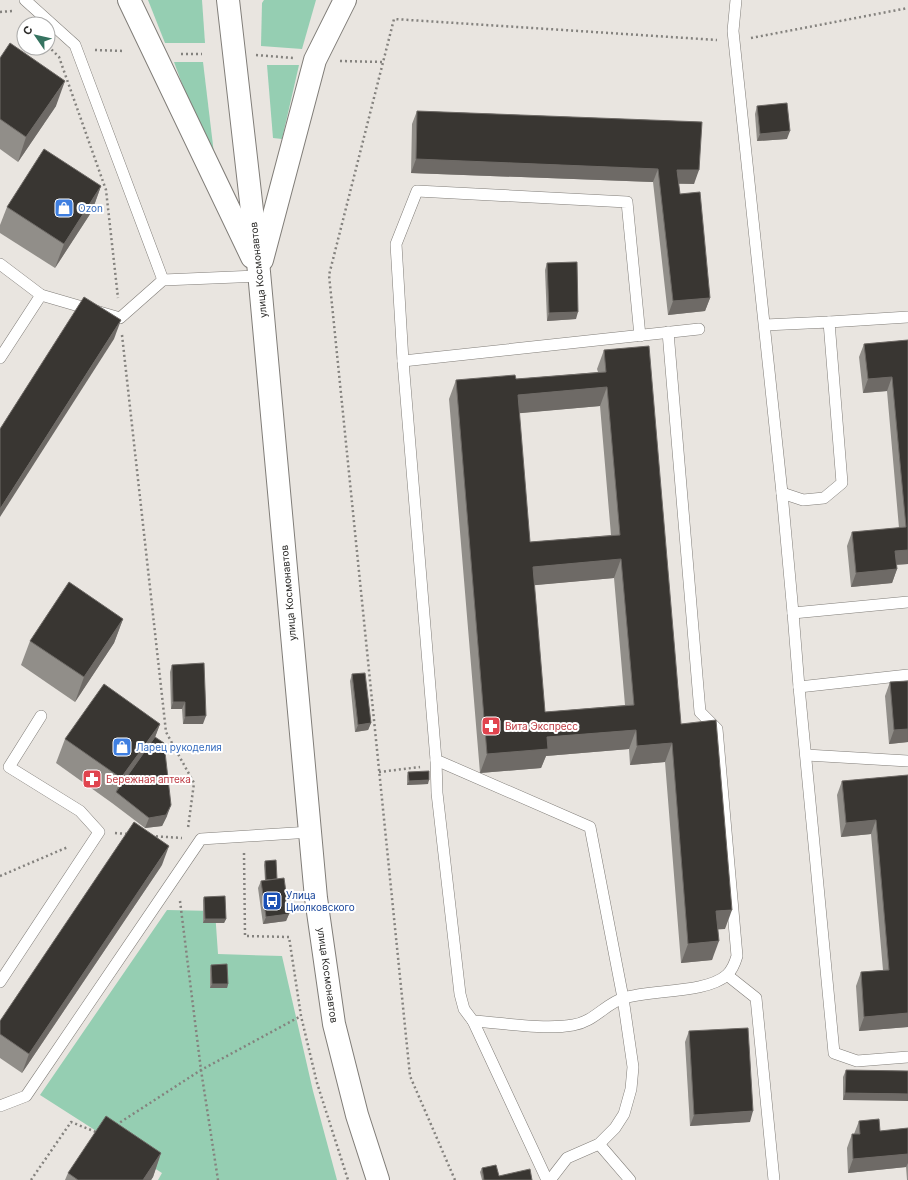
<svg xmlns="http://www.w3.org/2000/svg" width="908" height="1180" viewBox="0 0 908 1180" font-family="Inter,sans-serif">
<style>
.green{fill:#95ceb2}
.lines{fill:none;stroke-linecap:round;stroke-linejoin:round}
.service-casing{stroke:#807d78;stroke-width:12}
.secondary-casing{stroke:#807d78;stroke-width:24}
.path{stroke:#84827e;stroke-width:2.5;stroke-dasharray:2 3;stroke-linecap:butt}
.service{stroke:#fff;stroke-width:11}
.secondary{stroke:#fff;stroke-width:22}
.wall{fill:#918e89;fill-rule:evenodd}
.shaded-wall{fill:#6e6a66}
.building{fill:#393632;stroke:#6e6a66;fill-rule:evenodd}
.labels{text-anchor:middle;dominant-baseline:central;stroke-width:4;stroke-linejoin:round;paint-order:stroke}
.shop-label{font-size:10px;fill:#366cbe;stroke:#fff;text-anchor:start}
.street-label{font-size:10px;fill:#2e2d2b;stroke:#fff}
.health-label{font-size:10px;fill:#be3a42;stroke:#fff;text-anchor:start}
.transit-label{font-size:10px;fill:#164399;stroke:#fff;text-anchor:start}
</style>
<rect width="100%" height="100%" fill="#e9e5e0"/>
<g class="green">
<path d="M148,0H202L205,43H165Z"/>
<path d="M264,0H316L302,49L261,46L262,3Z"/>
<path d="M174,62H203L215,162L209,157Z"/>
<path d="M267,65H299L282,139L273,138Z"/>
<path d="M167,910L215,911L218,954L282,956L313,1091L337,1180H158L162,1173L40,1095Z"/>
</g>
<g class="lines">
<defs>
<g id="service">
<path d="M25,0L75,45L163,280"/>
<path d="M736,0L733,31L782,493L793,613L908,602"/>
<path d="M0,264L41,295L120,318L163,280L259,276"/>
<path d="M829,322L908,317"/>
<path d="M765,325L829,322L842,483L824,498L803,500L782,493"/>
<path d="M0,358L41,295"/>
<path d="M403,361L396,244L417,191L627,202L640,336"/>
<path d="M793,613L799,687"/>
<path d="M908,675L799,687L834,1053L857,1061L908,1057"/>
<path d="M806,755L908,761"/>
<path d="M436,760L437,793L460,994L464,1009L473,1021C503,1023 544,1030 573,1025C594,1022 606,1003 624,998C652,989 705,994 727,975C732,970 735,963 737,956L717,729L700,712L668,332"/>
<path d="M727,975L756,998L774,1180"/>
<path d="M0,982L99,832L80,811L9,767L41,716"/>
<path d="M473,1021L547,1180"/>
<path d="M0,1106L26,1096L201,839L311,832"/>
<path d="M599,1144L630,1180"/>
<path d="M550,1180L567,1158L599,1144L615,1128L624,1114L631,1089L633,1067L623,998L590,827L436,760L403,361L699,329"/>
</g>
<g id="secondary">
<path d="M129,0L252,257"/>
<path d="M228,0L259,272L316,898L334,1024L357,1115L378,1180"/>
<path d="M262,260L315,60L345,0"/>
</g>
</defs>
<use href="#service" class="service-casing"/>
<use href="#secondary" class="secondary-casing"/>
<g class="path">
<path d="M0,12L13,11"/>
<path d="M751,38L908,8"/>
<path d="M48,46L59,57L106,190L118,298"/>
<path d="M95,50L124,51"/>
<path d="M181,54H202"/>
<path d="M256,55L293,58"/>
<path d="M340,61L383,62"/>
<path d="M122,335L166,732L194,783L188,828"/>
<path d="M379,772L420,767"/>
<path d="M115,833L128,834"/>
<path d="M151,836L182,838"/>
<path d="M244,853L245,936L289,937L301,1016L317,1083L348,1180"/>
<path d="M0,876L68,847"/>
<path d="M180,901L201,1070L218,1180"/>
<path d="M116,1125L201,1070L301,1016"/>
<path d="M31,1180L71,1122L96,1132"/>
<path d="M455,1180L410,1076L329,275L394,19L717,40"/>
</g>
<use href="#service" class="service"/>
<use href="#secondary" class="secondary"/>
</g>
<g class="wall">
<path d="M0,58L56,106L18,162L0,149Z"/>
<path d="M757,106L787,139L757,141L755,114Z"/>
<path d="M417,111L702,122L694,184H678L680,194L710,298L705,311L668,315L653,182L411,173L412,124Z"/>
<path d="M101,186L92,211L55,268L0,233V225L7,207Z"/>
<path d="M547,263L576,319L547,321L545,270Z"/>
<path d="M908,340V564L896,565L897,569L892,583L851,587L847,546L852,532L899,528L887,391L863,393L859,357L864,344Z"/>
<path d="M604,350L681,724L725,929H718L712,960L681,963L665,762L630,765L629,749L546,756L541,768L480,773L449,399L456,380L516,379L598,372L597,369ZM600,406L611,535L530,542L519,413ZM614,578L625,705L545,712L534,585Z"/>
<path d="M123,619L114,643L75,702L21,665L30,641Z"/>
<path d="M172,665L203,724H183L182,709H171L170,672Z"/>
<path d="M352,674L371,723L368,730L355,732L350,681Z"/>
<path d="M908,681V742L889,744L885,696L890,682Z"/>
<path d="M160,724L155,737L167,816L162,826L145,828L112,803L56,763L65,739Z"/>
<path d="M408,772L428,784L407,785V776Z"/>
<path d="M908,775V1027L859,1031L856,986L861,972L883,970L871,834L841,837L837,795L842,781Z"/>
<path d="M265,861L277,879L289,914L286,921L263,924L258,888L261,881H265L264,865Z"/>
<path d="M162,865L22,1073L0,1058V1021Z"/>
<path d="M204,897L226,919L224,923H203V900Z"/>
<path d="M211,965L228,984L227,988H210V969Z"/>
<path d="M689,1031L750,1122L690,1126L685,1042Z"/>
<path d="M846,1070L908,1071L843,1100V1077Z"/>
<path d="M859,1121L880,1131L908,1128V1180H907L906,1167L848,1173L847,1148L852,1134H854Z"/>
<path d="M161,1153L153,1177L151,1180H65L68,1173Z"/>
<path d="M482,1168L499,1176L532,1180H482L480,1172Z"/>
</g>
<g class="shaded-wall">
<path d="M65,81L56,106L18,162L26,137Z"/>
<path d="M790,131L787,139L757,141L760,134Z"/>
<path d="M416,159L658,169L653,182L411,173Z"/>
<path d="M677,170H699L694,184L672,183Z"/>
<path d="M101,186L92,211L55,268L64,244Z"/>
<path d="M710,298L705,311L668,315L673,301Z"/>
<path d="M578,312L576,319L547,321L549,313Z"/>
<path d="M121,320L114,339L0,517V509Z"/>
<path d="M892,377L887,391L863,393L868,379Z"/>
<path d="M607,387L600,406L511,414L518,395Z"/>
<path d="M908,550V564L890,565L895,551Z"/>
<path d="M621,559L614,578L526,586L533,567Z"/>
<path d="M897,569L892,583L851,587L856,573Z"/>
<path d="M123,619L114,643L75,702L84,677Z"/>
<path d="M173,702H185L182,709H171Z"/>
<path d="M206,716L203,724H183L185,717Z"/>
<path d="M371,723L368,730L355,732L358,725Z"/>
<path d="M160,724L151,748L116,792L112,803L121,778Z"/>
<path d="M908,729V742L889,744L894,730Z"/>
<path d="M636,730L629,749L546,756L541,768L480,773L487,754L547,737Z"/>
<path d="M672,743L665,762L630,765L637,746Z"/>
<path d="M429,780L428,784L407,785L409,781Z"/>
<path d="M171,805L167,816L162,826L145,828L149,818Z"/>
<path d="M876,820L871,834L841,837L846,823Z"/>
<path d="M169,846L162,865L22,1073L29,1054Z"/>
<path d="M732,910L725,929L709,930L716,911Z"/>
<path d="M289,914L286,921L263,924L266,917Z"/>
<path d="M205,919H226L224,923H203Z"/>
<path d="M719,941L712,960L681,963L688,944Z"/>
<path d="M212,984H228L227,988H210Z"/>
<path d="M908,1013V1027L859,1031L864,1017Z"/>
<path d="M845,1093L908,1094V1101L843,1100Z"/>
<path d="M753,1111L750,1122L690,1126L694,1115Z"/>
<path d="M161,1153L153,1177L151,1180H143Z"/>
<path d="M908,1154V1163L906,1167L848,1173L853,1159Z"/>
</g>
<g class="building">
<path d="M10,43L65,81L26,137L0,119V58Z"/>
<path d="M787,103L790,131L760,134L757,106Z"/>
<path d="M417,111L702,122L699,170H677L680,194L700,192L710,298L673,301L658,169L416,159Z"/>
<path d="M44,149L101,186L64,244L7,207Z"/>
<path d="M577,262L578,312L549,313L547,263Z"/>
<path d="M84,297L121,320L0,509V429Z"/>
<path d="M908,340V550L895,551L897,569L856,573L852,532L906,527L892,377L868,379L864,344Z"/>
<path d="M649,346L681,724L716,720L732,910L716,911L719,941L688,944L672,743L637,746L636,730L547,737L548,749L487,754L456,380L515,375L516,379L606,372L604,350ZM607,387L620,535L530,542L518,395ZM621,559L634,705L545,712L533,567Z"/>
<path d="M69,582L123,619L84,677L30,641Z"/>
<path d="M204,663L206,716L185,717V702H173L172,665Z"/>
<path d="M365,673L371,723L358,725L352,674Z"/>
<path d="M908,681V729L894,730L890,682Z"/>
<path d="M104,684L160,724L121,778L65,739Z"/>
<path d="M155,737L164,743L171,805L166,815L149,818L116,792Z"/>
<path d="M429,771V780L409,781L408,772Z"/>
<path d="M908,775V1013L864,1017L861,972L889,970L876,820L846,823L842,781Z"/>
<path d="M134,822L169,846L29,1054L0,1034V1021Z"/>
<path d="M276,860L277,879L266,880L265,861Z"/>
<path d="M284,878L289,914L266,917L261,881Z"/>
<path d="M225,896L226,919H205L204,897Z"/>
<path d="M227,964L228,984H212L211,965Z"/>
<path d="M748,1028L753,1111L694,1115L689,1031Z"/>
<path d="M846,1070L908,1071V1094L845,1093Z"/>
<path d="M106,1116L161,1153L143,1180H78L68,1173Z"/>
<path d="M879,1119L880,1131L908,1128V1154L853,1159L852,1134H860L859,1121Z"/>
<path d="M496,1165L499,1176L530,1169L532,1180H484L482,1168Z"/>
</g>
<defs>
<symbol id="shop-square" viewBox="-11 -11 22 22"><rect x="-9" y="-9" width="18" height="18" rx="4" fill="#3f7fe0" stroke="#fff"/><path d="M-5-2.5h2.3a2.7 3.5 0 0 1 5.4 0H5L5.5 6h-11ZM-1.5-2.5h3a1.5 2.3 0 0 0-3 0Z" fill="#fff"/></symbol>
<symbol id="pharmacy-square" viewBox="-11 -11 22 22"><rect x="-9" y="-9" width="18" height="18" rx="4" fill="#e0444e" stroke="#fff"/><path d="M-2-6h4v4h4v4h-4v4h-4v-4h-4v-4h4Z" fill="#fff"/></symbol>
<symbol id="bus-square" viewBox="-11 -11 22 22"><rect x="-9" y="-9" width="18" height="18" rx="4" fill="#1a4fb4" stroke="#fff"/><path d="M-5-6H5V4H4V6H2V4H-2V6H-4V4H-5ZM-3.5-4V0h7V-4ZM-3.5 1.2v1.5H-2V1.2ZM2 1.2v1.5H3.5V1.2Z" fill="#fff"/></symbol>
</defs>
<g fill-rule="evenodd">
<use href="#shop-square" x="53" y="197" width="22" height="22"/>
<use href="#pharmacy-square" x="480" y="715" width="22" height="22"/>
<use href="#shop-square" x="111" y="736" width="22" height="22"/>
<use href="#pharmacy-square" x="81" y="768" width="22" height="22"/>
<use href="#bus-square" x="261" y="890" width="22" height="22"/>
</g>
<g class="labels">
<g class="shop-label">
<text x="78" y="208">Ozon</text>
<text x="136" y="747">Ларец рукоделия</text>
</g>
<g class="street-label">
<text transform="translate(258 270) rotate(-96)">улица Космонавтов</text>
<text transform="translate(288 593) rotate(-95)">улица Космонавтов</text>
<text transform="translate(328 975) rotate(82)">улица Космонавтов</text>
</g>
<g class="health-label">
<text x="505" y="726">Вита Экспресс</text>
<text x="106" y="779">Бережная аптека</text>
</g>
<g class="transit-label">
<text x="286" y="895">Улица<tspan x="286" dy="12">Циолковского</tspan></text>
</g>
</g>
<g transform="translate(36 36) rotate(304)"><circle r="19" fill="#ffffff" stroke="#ababaa"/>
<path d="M0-3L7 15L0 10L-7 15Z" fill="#357360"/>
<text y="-6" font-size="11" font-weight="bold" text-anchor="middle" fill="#2e2d2b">С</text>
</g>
</svg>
